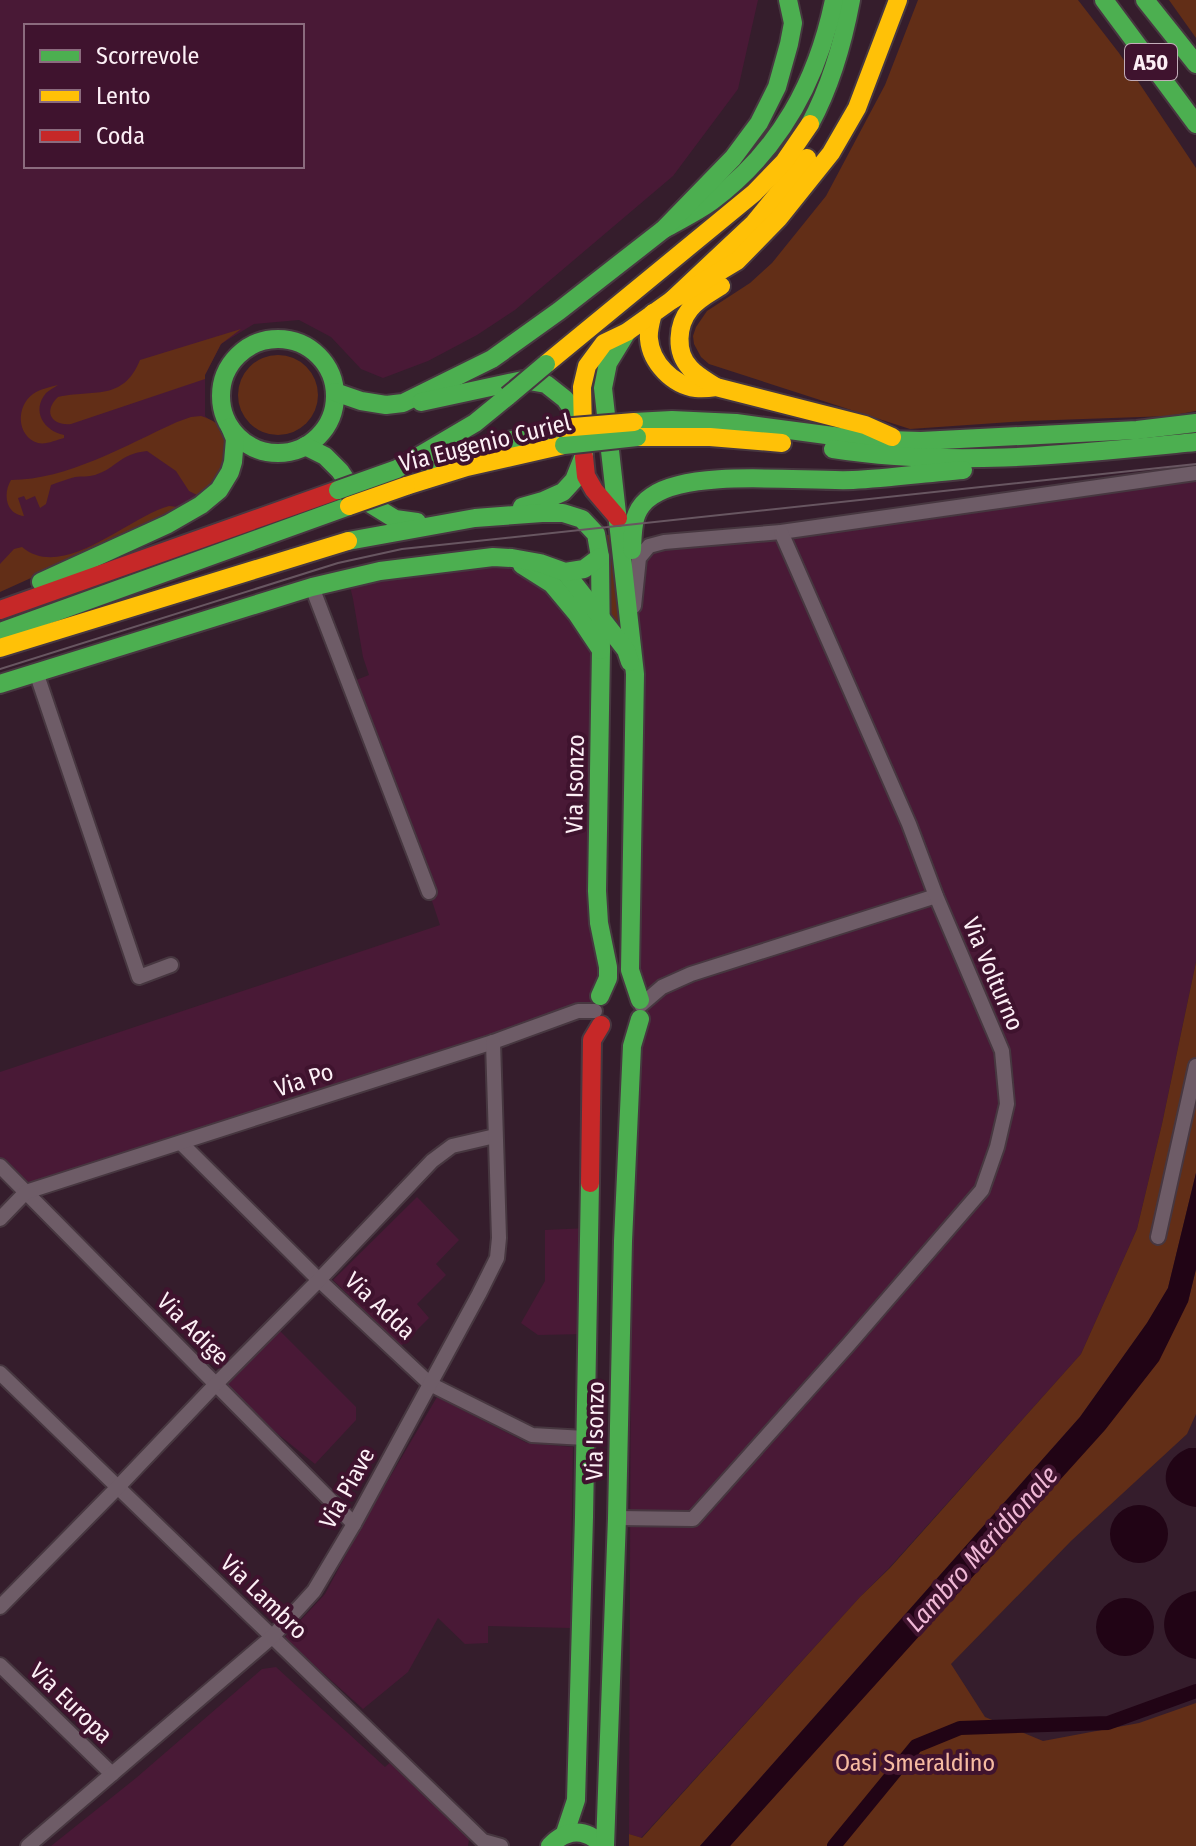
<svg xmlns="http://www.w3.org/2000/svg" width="1196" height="1846" viewBox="0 0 1196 1846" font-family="'Fira Sans Condensed',sans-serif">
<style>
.built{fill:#491936;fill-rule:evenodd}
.green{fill:#622e17}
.water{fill:#210415}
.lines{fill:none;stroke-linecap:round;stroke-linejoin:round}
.canal{stroke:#210415;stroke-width:14}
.street-casing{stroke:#473740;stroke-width:18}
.fast-casing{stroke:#473740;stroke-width:22}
.slow-casing{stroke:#473740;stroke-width:22}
.jam-casing{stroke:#473740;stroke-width:22}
.street{stroke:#6e5c67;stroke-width:14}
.fast{stroke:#4caf50;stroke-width:18}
.slow{stroke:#ffc107;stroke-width:18}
.jam{stroke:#c62828;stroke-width:18}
.tram{stroke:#685661;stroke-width:2}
.fast-bridge-casing{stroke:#473740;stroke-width:22;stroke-linecap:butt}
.slow-bridge-casing{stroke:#473740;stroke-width:22;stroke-linecap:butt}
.fast-bridge{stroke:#4caf50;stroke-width:18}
.slow-bridge{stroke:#ffc107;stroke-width:18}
.labels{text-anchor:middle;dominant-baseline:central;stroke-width:8;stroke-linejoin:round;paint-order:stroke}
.shield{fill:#3f132e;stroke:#c3adb9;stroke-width:2}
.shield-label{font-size:22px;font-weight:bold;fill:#fceff5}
.street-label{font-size:24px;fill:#fceff5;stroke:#3f132e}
.park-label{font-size:24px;fill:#f6bba1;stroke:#3f132e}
.water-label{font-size:26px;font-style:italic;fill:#f0b7d6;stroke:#3f132e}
</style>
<rect width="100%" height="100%" fill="#351d2c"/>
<g class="built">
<path d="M0,0H758L738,89L673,176L515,310L477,335L428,361L383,378L361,369L331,337L299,320L254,324L221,344L205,375V416L222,430L215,480L181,510L0,591ZM26,26H302V166H26Z"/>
<path d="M1196,479V962L1162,1124L1137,1229L1081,1354L889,1568L860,1597L641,1838L629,1834L632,1057L641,1014L630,970L639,558L649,546Z"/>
<path d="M493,557L552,584L601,650L604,950L596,1005L26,1192L0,1167V1072L440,925L429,892L348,683L369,675L363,657L353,599L348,578Z"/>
<path d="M417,1197L459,1240L436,1264L446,1275L417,1304L429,1318L401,1346L333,1280Z"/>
<path d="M588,1228L587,1334L538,1335L521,1323L545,1281V1230Z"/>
<path d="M274,1325L356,1407V1420L315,1464L216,1384Z"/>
<path d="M437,1397L527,1443L573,1447L570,1628L488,1626V1643L465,1644L438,1618L408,1672L363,1709L284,1638L325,1594L363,1523Z"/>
<path d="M276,1667L385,1767L394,1759L470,1834L468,1846H51L136,1778L262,1669Z"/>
</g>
<g class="green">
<path d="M918,0H1078L1119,53L1196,168V411L1169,416L1027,421L910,429L709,364L701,357L694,344L693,336L696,327L707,311L750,283L772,263L826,196L885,85Z"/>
<path d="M1169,0H1196V38Z"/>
<path d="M241,329L221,344L205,375V379L71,424C51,426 43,411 58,397C93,389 123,402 140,360Z"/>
<circle cx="278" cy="395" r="40"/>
<path d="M58,385C54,388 49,390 46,393C31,411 44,431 64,435V438C56,440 46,445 38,443C16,436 16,406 33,394C40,389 50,387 58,385Z"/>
<path d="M201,416C207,418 213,420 218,425C232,441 225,469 214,485C210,490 204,493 199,496L189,491L176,471L147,451C119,454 117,468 95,475C88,477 82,476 75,477C67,479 59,482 51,485L46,504L40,508L35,496L26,500L24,496L18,498L24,516C5,514 3,493 11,480C67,480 126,445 177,422L191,417Z"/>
<path d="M169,506L178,507L180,509L177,512L0,592V564L14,549L22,547C63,582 128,517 169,506Z"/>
<path d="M605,535H612L626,637L607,616Z"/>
<path d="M1196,962V1173L1168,1288L1147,1323L1080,1417L700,1846H629V1834L642,1838L860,1597L890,1568L1081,1354L1137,1229L1162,1124Z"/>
<path d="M1196,1269V1414L1187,1434L1071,1541L951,1664L985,1717L1043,1741L1139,1723L1196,1703V1846H730L945,1606L1188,1302Z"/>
</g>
<g class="water">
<path d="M1196,1173V1269L1188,1302L1159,1361L1105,1430L730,1846H700L1080,1417L1147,1323L1168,1288Z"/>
<path d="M1189,1448H1196V1507C1159,1502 1155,1461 1189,1448Z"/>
<circle cx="1139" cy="1534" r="29"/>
<path d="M1196,1591V1659C1154,1652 1153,1597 1196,1591Z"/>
<circle cx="1125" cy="1627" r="29"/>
</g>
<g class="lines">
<path class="canal" d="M834,1846L916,1746L960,1728L1108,1723L1196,1691"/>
<defs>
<g id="street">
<path d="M312,587L429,892"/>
<path d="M634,606L639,558L649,546L664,542L781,532L1196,473"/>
<path d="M36,672L139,977L171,965"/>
<path d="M641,1005L662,987L691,974L936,896"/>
<path d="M181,1143L319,1280L430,1384L532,1435L585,1438"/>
<path d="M0,1166L354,1524"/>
<path d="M0,1219L26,1192L493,1042L578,1011H595"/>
<path d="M1158,1237L1196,1066"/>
<path d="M0,1373L483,1841L501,1846"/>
<path d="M617,1518L693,1519L849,1344L982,1190L997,1147L1007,1104L1002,1051L936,896L909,824L781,532"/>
<path d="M0,1607L118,1487L216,1384L319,1280L432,1161L452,1146L495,1136"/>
<path d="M0,1665L112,1774"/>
<path d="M28,1846L273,1636L314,1591L354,1524L479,1294L497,1258L499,1238L493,1042"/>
</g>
<g id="fast">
<path d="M1104,0L1196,124"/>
<path d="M1145,0L1196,64"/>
<path d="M810,124C831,85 843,43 851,0"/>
<path d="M664,229C680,220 697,212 712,201C780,150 817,82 834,0"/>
<path d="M627,332L608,363L603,388L635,674L630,970L640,1000"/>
<circle cx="278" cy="396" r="57"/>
<path d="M335,392L361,401L386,405L403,403L492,359L559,311L664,229L733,158L759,123L777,87L789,44L793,23L788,0"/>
<path d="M421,402L523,380L546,384L565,399L574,412L583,431L584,455L574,480L563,492L543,501L522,507"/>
<path d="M634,422L672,420L736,423L856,439L921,441L1137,430L1196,423"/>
<path d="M305,446L325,456L340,471L356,495L395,519L417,522"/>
<path d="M833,449C954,468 1075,454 1196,442"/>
<path d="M422,462L561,428"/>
<path d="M397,469L475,423L508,396"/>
<path d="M348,541L475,518L542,513H563L582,519L596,534L600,557L601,650L597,891L599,923L608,967V978L600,996"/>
<path d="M632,550C633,528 632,509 652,496C692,468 803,482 853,480C889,478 926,473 963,470"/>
<path d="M522,565L552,584L577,614L601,650"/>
<path d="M565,572L626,650L630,662"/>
<path d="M41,582L168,524L201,505L219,490L230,472L233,462L235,439L230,427"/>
<path d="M0,632L349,506"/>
<path d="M0,684L312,587L380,571L493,557L512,558L540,563L565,572L584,569L600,557"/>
<path d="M565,1833L576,1800L584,1517L590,1183"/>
<path d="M550,1846C567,1828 586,1828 603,1846"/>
<path d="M605,1846L617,1518L623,1241L632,1046L640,1019"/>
</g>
<g id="slow">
<path d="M672,300L754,223L807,158"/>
<path d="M653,313C651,321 648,331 649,339C651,363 673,385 696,388C703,389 710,388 716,387L865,425L892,437"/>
<path d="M546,364L754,193L784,162L810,124"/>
<path d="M716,387C707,381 697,376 690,368C675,352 677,325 690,309C698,299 710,293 721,286"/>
<path d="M583,431L582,387L587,366L604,343L627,332L672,300L737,261L779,218L831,153L857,108L898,0"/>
<path d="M637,437H710L782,443"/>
<path d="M406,486L467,467L564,445"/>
<path d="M0,648L348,541"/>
</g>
<g id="jam">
<path d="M584,457L586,476L594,490L618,518"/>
<path d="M0,610L338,490"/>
<path d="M590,1183L592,1040L601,1025"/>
</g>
</defs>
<use href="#street" class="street-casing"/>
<use href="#fast" class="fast-casing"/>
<use href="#slow" class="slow-casing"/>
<use href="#jam" class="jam-casing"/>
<use href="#street" class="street"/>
<use href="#fast" class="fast"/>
<use href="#slow" class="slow"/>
<use href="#jam" class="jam"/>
<path class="tram" d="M0,669L338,563L402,549L1196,464"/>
<defs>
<g id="fast-bridge">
<path d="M508,396L546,364"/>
<path d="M564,445L637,437"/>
<path d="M338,490L397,469"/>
</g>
<g id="slow-bridge">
<path d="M561,428L634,422"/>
<path d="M349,506L406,486"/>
</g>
</defs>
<use href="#fast-bridge" class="fast-bridge-casing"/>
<use href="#slow-bridge" class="slow-bridge-casing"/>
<use href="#fast-bridge" class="fast-bridge"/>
<use href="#slow-bridge" class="slow-bridge"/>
</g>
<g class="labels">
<rect class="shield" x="1125" y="44" width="52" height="36" rx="6"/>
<g class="shield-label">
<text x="1151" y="62">A50</text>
</g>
<g class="street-label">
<text transform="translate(485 443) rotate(-14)">Via Eugenio Curiel</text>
<text transform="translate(575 784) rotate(-89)">Via Isonzo</text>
<text transform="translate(993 974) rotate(67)">Via Volturno</text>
<text transform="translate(304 1080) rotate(-18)">Via Po</text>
<text transform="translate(380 1306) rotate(43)">Via Adda</text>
<text transform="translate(193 1329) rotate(45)">Via Adige</text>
<text transform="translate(595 1431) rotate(-89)">Via Isonzo</text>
<text transform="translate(347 1488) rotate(-61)">Via Piave</text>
<text transform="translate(264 1597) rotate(44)">Via Lambro</text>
<text transform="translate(71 1703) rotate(44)">Via Europa</text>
</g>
<g class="park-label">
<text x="915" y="1763">Oasi Smeraldino</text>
</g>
<g class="water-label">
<text transform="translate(982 1549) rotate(-48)">Lambro Meridionale</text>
</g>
</g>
<rect x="24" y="24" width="280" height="144" fill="#3f132e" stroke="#8b6b7e" stroke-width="2"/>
<rect x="40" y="50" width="40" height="12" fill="#4caf50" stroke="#8b6b7e" stroke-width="2"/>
<text x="96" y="64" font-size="24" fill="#fceff5">Scorrevole</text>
<rect x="40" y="90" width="40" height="12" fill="#ffc107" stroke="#8b6b7e" stroke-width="2"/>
<text x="96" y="104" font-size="24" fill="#fceff5">Lento</text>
<rect x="40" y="130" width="40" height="12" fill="#c62828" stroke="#8b6b7e" stroke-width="2"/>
<text x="96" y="144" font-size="24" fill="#fceff5">Coda</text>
</svg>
